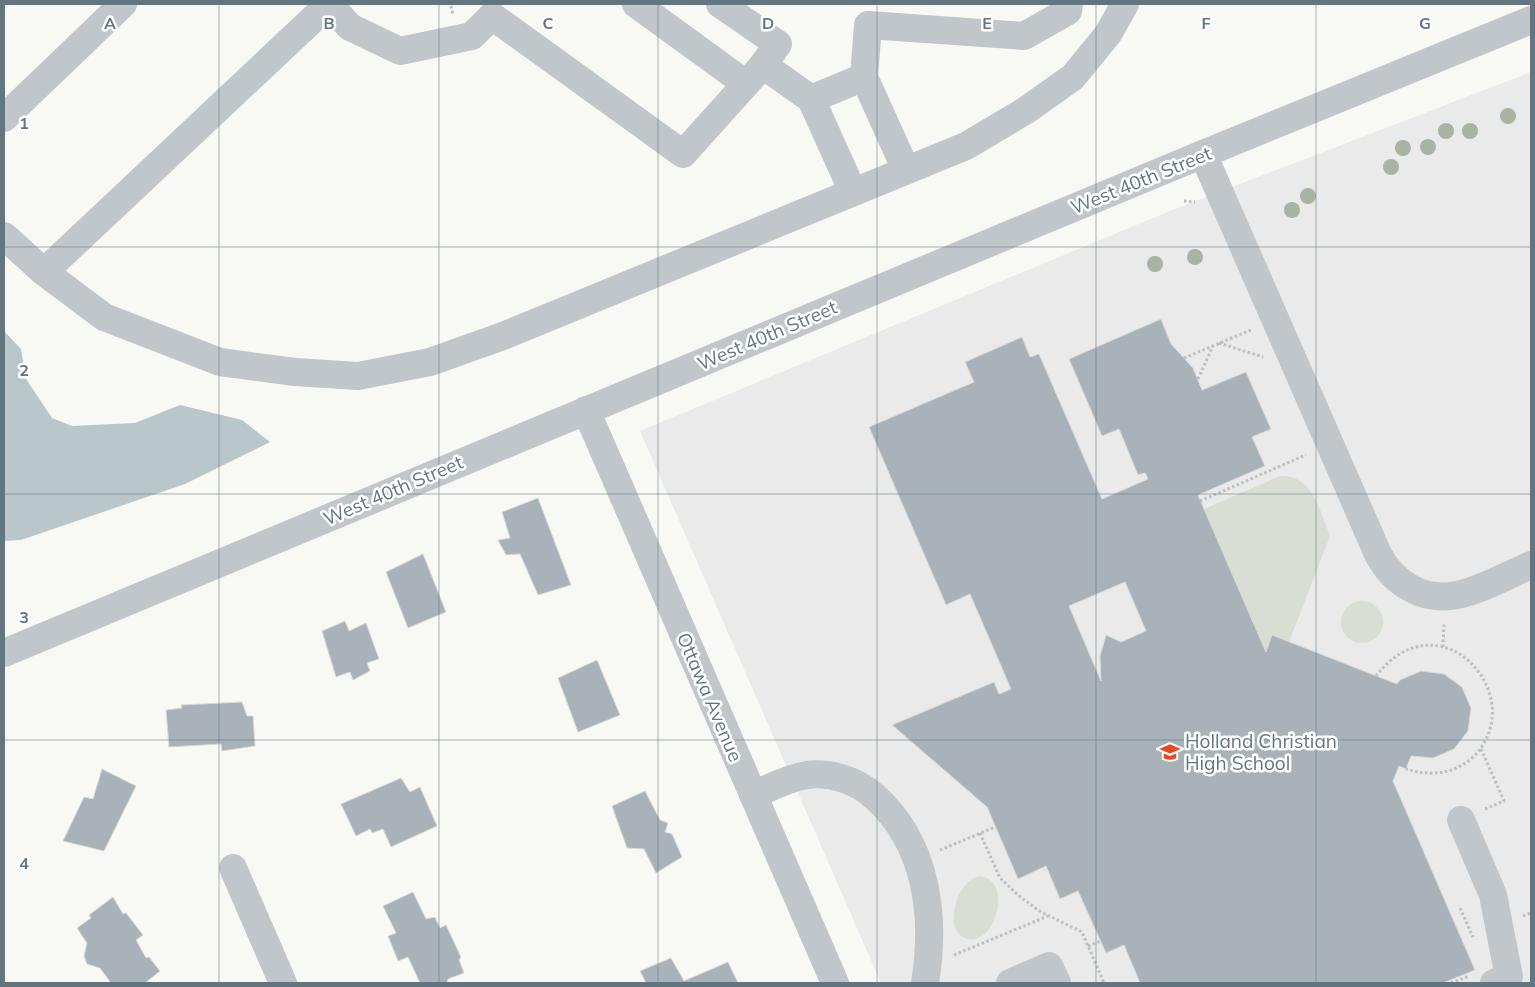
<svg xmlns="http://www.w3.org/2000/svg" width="1535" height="987" viewBox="0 0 1535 987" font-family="Mulish,sans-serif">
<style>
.built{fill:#e9eae9}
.green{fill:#d8ded4}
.water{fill:#b9c7cb}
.building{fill:#a8b2b8;stroke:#dadad8;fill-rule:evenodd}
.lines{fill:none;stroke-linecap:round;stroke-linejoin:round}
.path{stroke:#bbbfc1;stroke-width:3;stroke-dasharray:2.5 2.5;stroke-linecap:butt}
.minor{stroke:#c1c6ca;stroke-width:28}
.tree{fill:#a8b3a4}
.grid{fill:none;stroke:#627682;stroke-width:1;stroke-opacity:0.55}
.labels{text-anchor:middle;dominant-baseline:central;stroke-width:5;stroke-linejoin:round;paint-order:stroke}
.street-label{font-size:19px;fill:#627682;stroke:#fff}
.poi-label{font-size:19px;fill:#627682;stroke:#fff;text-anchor:start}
.grid-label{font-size:16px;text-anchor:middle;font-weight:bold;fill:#627682;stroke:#fff;stroke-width:5;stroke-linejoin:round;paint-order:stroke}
</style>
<rect width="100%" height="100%" fill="#f8f8f5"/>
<path class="built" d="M1531,72V983H881L640,431L1170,211Z"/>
<g class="green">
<path d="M1280,476C1313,474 1320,512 1330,536L1289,642L1272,635L1266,652L1204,509Z"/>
<circle cx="1362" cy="622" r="21"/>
<path d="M980,876C1014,881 995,945 968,939C941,933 956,880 980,876Z"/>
</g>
<path class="water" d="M4,331L21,349L26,379L52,418L72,426L135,423L180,405L242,420L270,442L185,484L21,540L4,541Z"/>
<g class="building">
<path d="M1161,319L1171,344L1193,368L1202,390L1246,372L1271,429L1252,437L1265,466L1198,495L1266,652L1272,635L1397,684L1400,680L1421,671L1444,674L1462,687L1471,708L1468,731L1454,749L1433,758L1411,756L1406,769L1399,766L1393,781L1475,970L1443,983H1140L1124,945L1106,953L1078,891L1060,899L1046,866L1018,879L987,807L892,725L994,682L999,694L1011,689L970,594L946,605L869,427L974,382L965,362L1022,337L1030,357L1039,354L1102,499L1148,479L1145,473L1138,475L1119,429L1102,436L1069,359ZM1125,582L1146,631L1121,642L1106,635L1100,656L1101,681L1069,606Z"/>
<path d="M538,498L571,585L538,595L520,554L506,555L498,540L510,538L502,512Z"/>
<path d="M423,554L446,612L408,628L386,572Z"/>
<path d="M345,621L349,631L366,623L379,659L367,663L370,671L353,680L350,672L336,677L322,631Z"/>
<path d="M597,660L620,715L578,732L558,678Z"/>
<path d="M242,702L247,716H253L255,746L222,751L221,744L169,747L166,710L182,708L181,705Z"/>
<path d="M102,769L136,786L104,851L63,841L84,797L93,799Z"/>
<path d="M401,778L410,792L420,787L437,826L391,847L383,829L372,833L370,829L356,836L341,804Z"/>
<path d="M645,791L660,820L668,823L665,832L672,834L682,857L656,873L644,849L627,848L612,806Z"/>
<path d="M413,892L426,919L435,917L440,928L446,925L461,957L459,960L464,973L448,979L447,983H420L408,957L398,961L388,936L396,933L383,906Z"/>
<path d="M113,897L123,914L126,913L143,935L136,940L146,958L149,957L160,971L145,983H111L100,968L87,964L84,956L87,943L77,928L91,918L89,915Z"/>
<path d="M671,958L684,981L728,962L738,983H646L640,971Z"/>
</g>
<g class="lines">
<g class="path">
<path d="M451,6L453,15"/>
<path d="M1184,201L1195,202"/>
<path d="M1219,343L1263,357"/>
<path d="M1184,358L1251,330"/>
<path d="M1198,379L1213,346"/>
<path d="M1200,501L1306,455"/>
<path d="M1443,647L1444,623"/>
<path d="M1376,676C1441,592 1535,700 1471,759C1451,775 1429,776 1406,769"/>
<path d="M1481,749L1504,801L1483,810"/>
<path d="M980,833L1000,878L1019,896L1041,912L1082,932L1104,983"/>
<path d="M940,850L995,827"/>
<path d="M1460,908L1473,937"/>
<path d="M1523,916L1531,913"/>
<path d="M1088,946L1101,941"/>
<path d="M954,955L1048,916"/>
<path d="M1451,983L1469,976"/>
</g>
<g class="minor">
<path d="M329,4L350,27L400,51L472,36L492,16L683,154L763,65L811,99L864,77L868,25L1024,36L1068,11L1069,4"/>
<path d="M636,4L746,84"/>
<path d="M720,4L778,44L763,65"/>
<path d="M864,77L906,170"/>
<path d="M811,99L853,192"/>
<path d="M4,118L123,4"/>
<path d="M1203,154L1378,554C1393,583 1423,602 1457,595C1479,591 1510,574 1531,565"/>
<path d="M4,236L44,272L104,317L220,362L295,372L358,376L430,362L503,336L966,146L1025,111L1073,77L1108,34L1125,4"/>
<path d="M44,272L329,4"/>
<path d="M586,410L835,983"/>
<path d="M4,653L1203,154L1531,20"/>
<path d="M753,795C770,788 788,778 807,775C830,772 856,780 874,796C927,843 936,916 925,983"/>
<path d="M1461,820L1493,895L1509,977L1494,983"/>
<path d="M233,868L283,983"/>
<path d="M1010,983L1049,966L1057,983"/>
</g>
</g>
<g class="tree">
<circle cx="1508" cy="116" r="8"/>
<circle cx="1446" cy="131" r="8"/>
<circle cx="1470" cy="131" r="8"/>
<circle cx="1428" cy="147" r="8"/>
<circle cx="1403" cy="148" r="8"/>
<circle cx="1391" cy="167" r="8"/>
<circle cx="1308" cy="196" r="8"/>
<circle cx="1292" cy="210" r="8"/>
<circle cx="1195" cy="257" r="8"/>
<circle cx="1155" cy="264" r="8"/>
</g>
<path class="grid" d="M219,4V983M439,4V983M658,4V983M877,4V983M1096,4V983M1316,4V983M4,247H1531M4,494H1531M4,740H1531"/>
<defs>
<symbol id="school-bare" viewBox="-9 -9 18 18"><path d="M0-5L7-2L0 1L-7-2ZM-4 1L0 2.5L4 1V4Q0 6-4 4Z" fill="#ea4724" stroke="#fff" stroke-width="2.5" paint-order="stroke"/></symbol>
</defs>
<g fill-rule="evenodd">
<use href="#school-bare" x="1156" y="738" width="28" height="28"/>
</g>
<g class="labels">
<g class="street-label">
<text transform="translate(1141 180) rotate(-22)">West 40th Street</text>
<text transform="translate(767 335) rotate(-23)">West 40th Street</text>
<text transform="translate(393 490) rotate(-23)">West 40th Street</text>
<text transform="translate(710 697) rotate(67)">Ottawa Avenue</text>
</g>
<g class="poi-label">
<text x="1185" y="741">Holland Christian<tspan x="1185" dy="22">High School</tspan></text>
</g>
</g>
<g class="grid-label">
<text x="110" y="29">A</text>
<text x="329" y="29">B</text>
<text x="548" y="29">C</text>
<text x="768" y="29">D</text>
<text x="987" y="29">E</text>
<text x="1206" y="29">F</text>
<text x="1425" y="29">G</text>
<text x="24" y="129">1</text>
<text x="24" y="376">2</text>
<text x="24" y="623">3</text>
<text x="24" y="869">4</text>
</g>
<rect width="1535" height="987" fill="none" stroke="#627682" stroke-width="10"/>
</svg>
